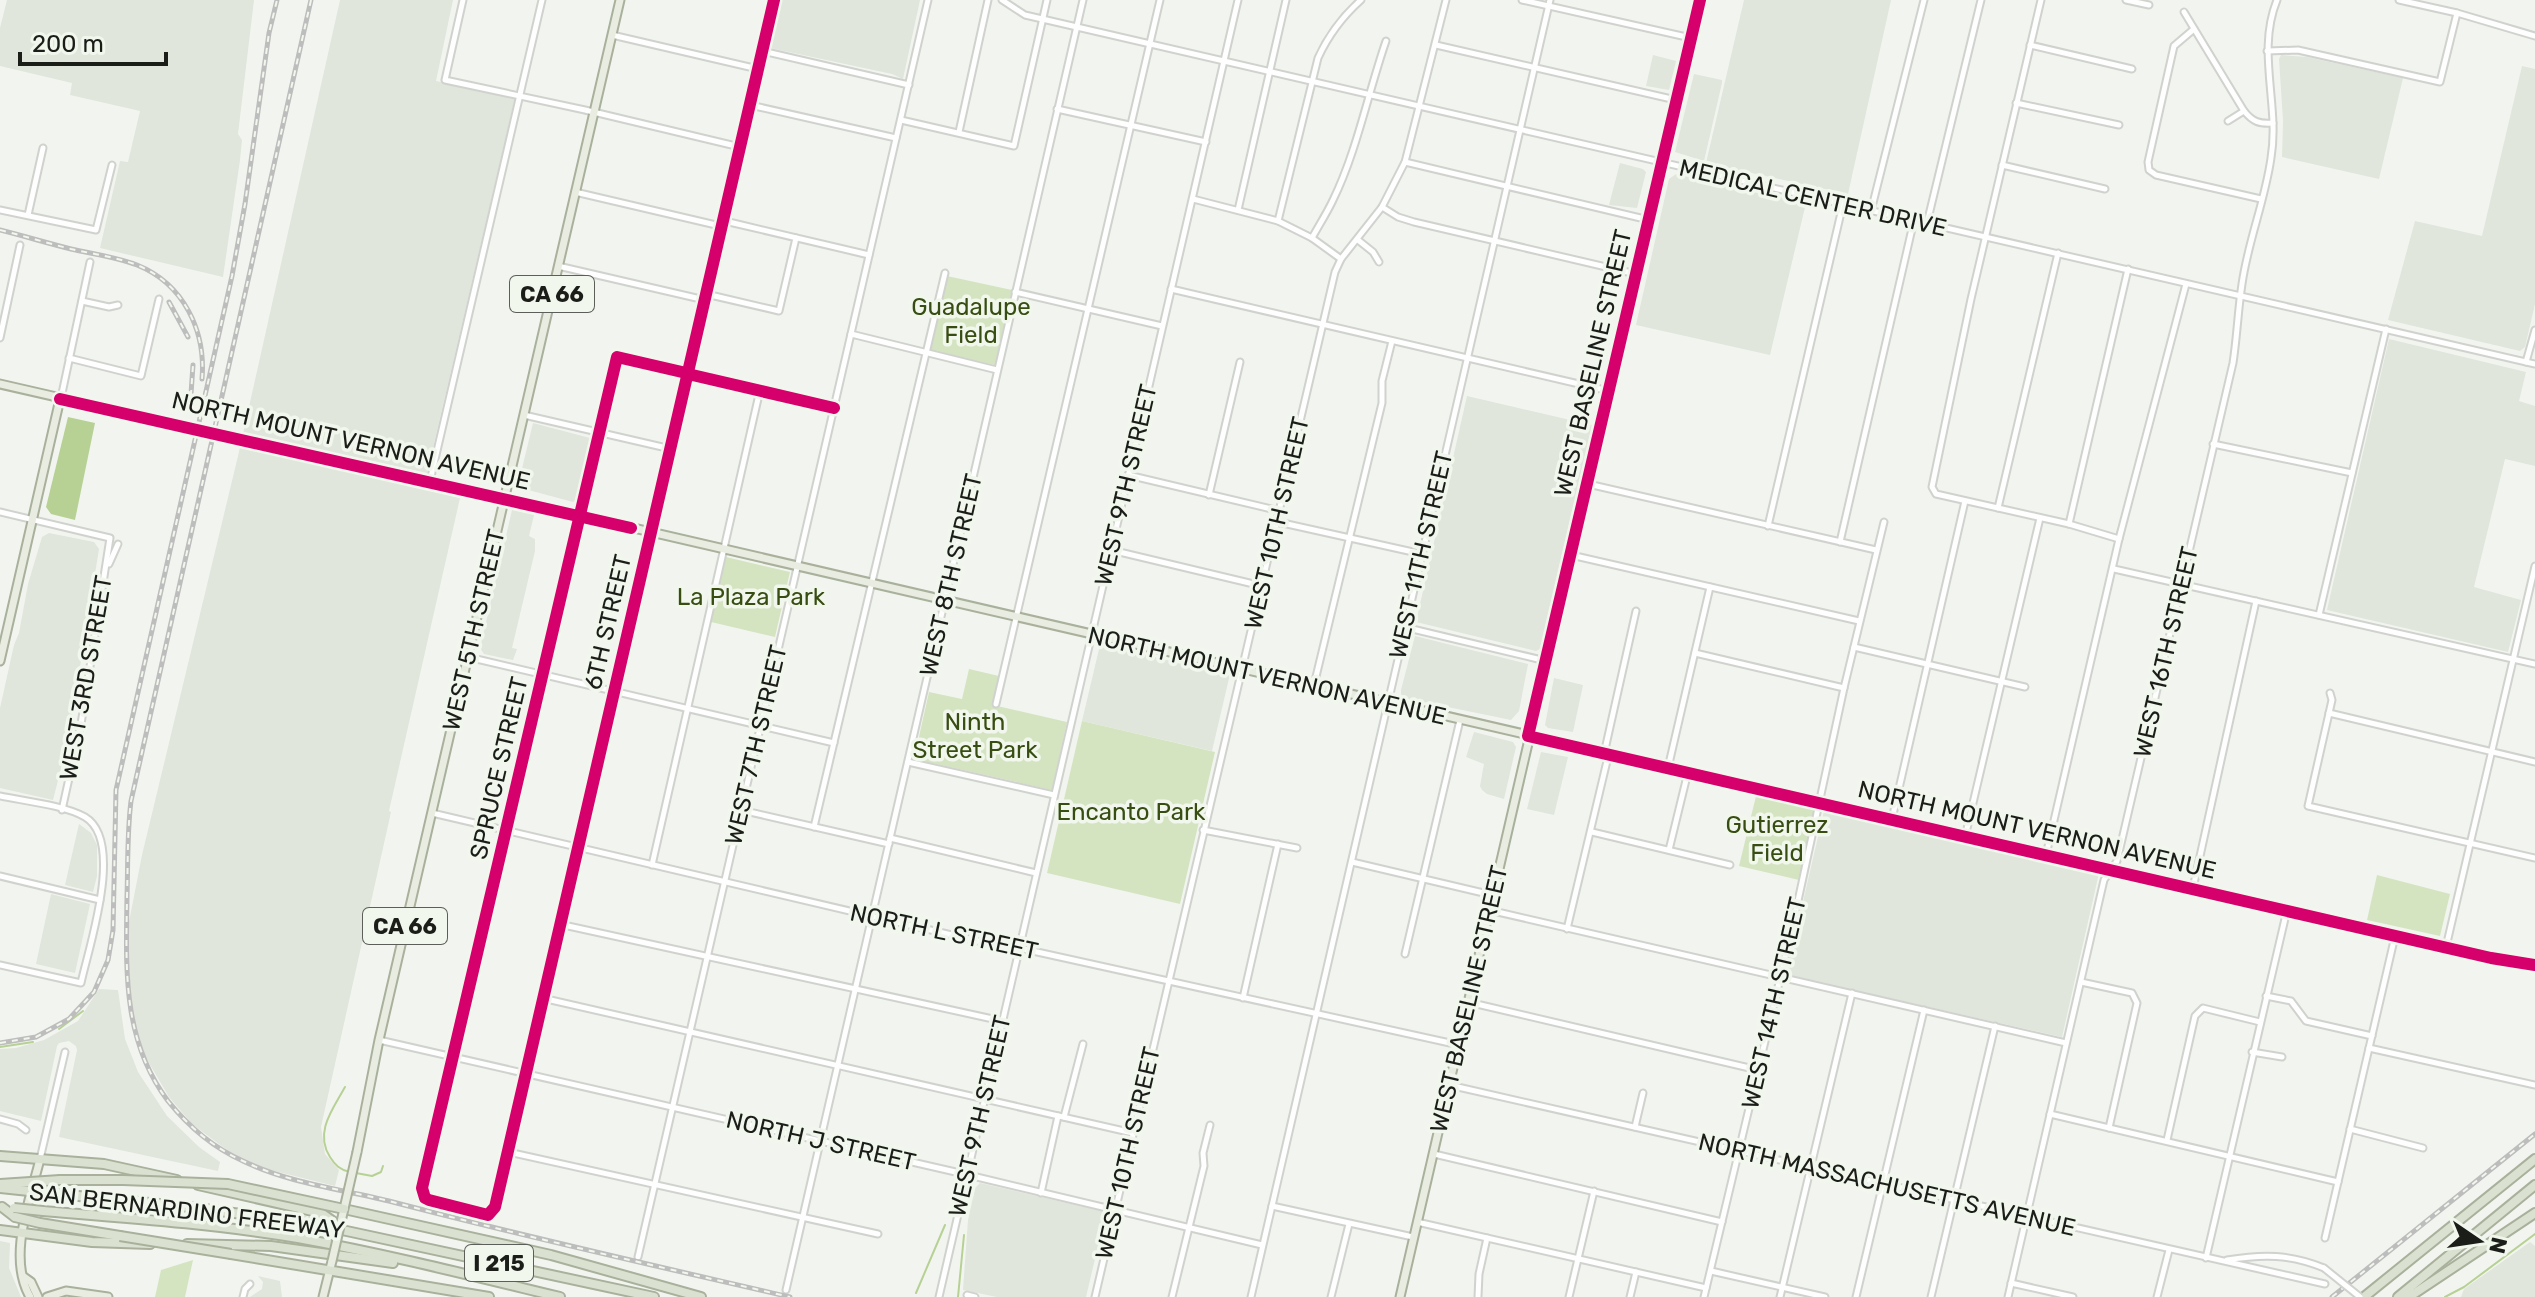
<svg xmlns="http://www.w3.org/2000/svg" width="2535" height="1297" viewBox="0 0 2535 1297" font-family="Rubik,sans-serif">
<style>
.built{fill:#e0e6db}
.green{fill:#d4e4c1}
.water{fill:#b7d195}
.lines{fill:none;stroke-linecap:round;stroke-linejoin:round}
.stream{stroke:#b7d195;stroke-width:2}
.minor-casing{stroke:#d0d2ce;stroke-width:9}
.major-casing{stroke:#a9b19c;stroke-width:11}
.highway-casing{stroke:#a9b19c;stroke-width:12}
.minor{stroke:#fdfefd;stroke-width:5}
.major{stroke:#e8ece1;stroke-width:7}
.highway{stroke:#dbe1d0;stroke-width:8}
.rail-casing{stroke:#bcbdbc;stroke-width:5}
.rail{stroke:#f2f7ed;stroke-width:2;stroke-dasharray:6;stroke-linecap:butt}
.minor-bridge-casing{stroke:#d0d2ce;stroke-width:9;stroke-linecap:butt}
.major-bridge-casing{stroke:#a9b19c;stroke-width:11;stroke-linecap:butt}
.highway-bridge-casing{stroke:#a9b19c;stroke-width:12;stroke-linecap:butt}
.minor-bridge{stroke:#fdfefd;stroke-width:5}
.major-bridge{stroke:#e8ece1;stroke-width:7}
.highway-bridge{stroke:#dbe1d0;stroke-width:8}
.cycleway-casing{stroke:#f2f7ed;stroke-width:17}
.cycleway{stroke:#d6006c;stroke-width:12}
.labels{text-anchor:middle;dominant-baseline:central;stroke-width:7;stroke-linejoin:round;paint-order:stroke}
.shield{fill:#f2f7ed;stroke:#5c5e59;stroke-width:2}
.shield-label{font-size:22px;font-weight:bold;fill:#1b1d19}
.street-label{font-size:24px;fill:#1b1d19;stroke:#f2f7ed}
.park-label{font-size:24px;fill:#374d12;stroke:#f2f7ed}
</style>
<rect width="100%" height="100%" fill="#f2f5ef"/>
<g class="built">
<path d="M7,0H254L238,134L242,140L240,160L223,277L100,248L120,161L128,162L140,111L70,95L72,83L0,66V28Z"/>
<path d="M340,0H453L436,81L515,98L427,473L336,453L332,468L460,498L389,811L391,812L321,1127L325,1154L339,1170L335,1186L254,1166L231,1153L192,1124L169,1097L142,1051L133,1020L128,978V927L142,855L238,456Z"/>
<path d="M780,0H920L903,79L892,74L770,48Z"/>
<path d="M1744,0H1891L1848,194L1706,163Z"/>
<path d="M1653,55L1676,61L1669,90L1646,86Z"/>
<path d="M2281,55L2307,57L2403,78L2379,179L2282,157L2283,121L2279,59Z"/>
<path d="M2522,66L2535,69V304L2525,347L2520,351L2388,320L2415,221L2482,236Z"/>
<path d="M1694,74L1722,80V83L1704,161L1675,152Z"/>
<path d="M1620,163L1643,169L1646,172L1637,208L1609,205Z"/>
<path d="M1676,174L1806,203L1770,355L1636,325L1669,179Z"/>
<path d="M2389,339L2526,372L2519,401L2535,406V466L2505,459L2474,587L2521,600L2508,652L2327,610Z"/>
<path d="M1467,396L1592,425L1540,649L1536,651L1416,622Z"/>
<path d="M533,423L590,438L575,500L573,502L521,488L519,481Z"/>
<path d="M512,510L534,515L529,536L535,539V551L512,648L517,649L513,660L484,654L480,648Z"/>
<path d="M49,533L94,542L99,549L68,741L53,800L0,788V708L14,645L19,633L28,584L42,537Z"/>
<path d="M1415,636L1528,664L1519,711L1511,720L1404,698L1401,695V690Z"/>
<path d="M1100,645L1230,674L1212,751L1082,721Z"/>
<path d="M1554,678L1583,685L1573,732L1548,728L1545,725Z"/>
<path d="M1474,732L1513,742L1516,747L1504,799L1487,794L1482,790L1480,786L1484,764L1466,757Z"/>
<path d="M1541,752L1568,757L1554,815L1527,809Z"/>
<path d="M1824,811L2099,873L2062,1037L1786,975Z"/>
<path d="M79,824L91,833L97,845V876L93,892L65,885Z"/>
<path d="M51,894L90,904L75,973L36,964Z"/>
<path d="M99,989L118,990L125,1039L138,1072L167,1116L199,1147L220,1162L218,1171L59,1137L77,1050L76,1046L69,1041L59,1043L57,1046L41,1121L0,1111V1049L16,1048L44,1040L78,1021Z"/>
<path d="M980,1183L1106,1212L1086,1297H997L963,1290L968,1220L975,1188Z"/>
<path d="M0,1241L10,1243L9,1268L21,1297H0Z"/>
<path d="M2530,1242L2535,1246V1297H2461L2464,1289Z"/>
<path d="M258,1276L280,1281L282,1297H250L262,1289L263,1282Z"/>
</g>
<g class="green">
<path d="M947,276L1012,290L995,365L930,351Z"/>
<path d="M726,557L790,572L775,637L711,622Z"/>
<path d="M969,669L999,676L993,705L1067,722L1052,790L914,759L929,692L962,699Z"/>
<path d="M1082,721L1215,752L1180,904L1047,873Z"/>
<path d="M1756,796L1815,810L1799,880L1739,866Z"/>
<path d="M2377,875L2450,894L2440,936L2367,920Z"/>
<path d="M193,1260L185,1297H155L161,1270Z"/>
</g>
<path class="water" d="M68,417L95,423L75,520L51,514L46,507Z"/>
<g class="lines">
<g class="stream">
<path d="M59,1029L83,1011"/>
<path d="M0,1047L33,1042"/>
<path d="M345,1087C333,1109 314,1132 330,1157C335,1165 340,1170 350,1172"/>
<path d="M356,1173L372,1176L381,1172L383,1166"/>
<path d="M916,1293L945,1225"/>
<path d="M958,1297L964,1235"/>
<path d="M2445,1297L2464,1287L2535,1234"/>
</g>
<defs>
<g id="minor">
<path d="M463,0L445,80L585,110L740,147"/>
<path d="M774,0C681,402 588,804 495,1207L488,1215L429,1200L425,1198L422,1188L617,357L682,372L688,374L834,408"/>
<path d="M1002,0L1025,15L2535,364"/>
<path d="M1522,0L1691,38"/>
<path d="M2041,0L1971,299L1932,487L1936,494L2069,524L2119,539"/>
<path d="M2126,0L2149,5"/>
<path d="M2399,0L2457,13L2535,36"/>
<path d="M2184,12L2244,111C2253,122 2259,124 2273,123"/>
<path d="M2194,29L2174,46L2148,162L2149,170L2156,175L2261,199"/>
<path d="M612,35L758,69"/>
<path d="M1436,45L1676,100"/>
<path d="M2030,45L2132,69"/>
<path d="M762,51L909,85"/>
<path d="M2267,51L2298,50L2440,82L2457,13"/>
<path d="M2016,103L2119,125"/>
<path d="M750,105L896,138"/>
<path d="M1057,109L1206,142"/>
<path d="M901,120L1014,146L1047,0"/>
<path d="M2228,121L2244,111"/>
<path d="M959,132L988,0"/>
<path d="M1405,162L1649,220"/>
<path d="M2002,165L2105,189"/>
<path d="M575,192L716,225L729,222L869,255"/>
<path d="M1193,199L1278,221L1312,238L1341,259"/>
<path d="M1382,207L1398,217L1414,222L1636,274"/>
<path d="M0,210L96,230L112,165"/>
<path d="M1238,210L1286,0"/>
<path d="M1871,211L1924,0"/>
<path d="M28,215L43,148"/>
<path d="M1278,221L1318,58C1329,34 1342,17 1361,0"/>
<path d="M1927,223L1981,0"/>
<path d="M1312,238C1319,225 1327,213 1333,200C1357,151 1368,93 1386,41"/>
<path d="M1358,240L1373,252L1379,262"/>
<path d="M558,266L705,300"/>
<path d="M1171,289L1609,391"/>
<path d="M1015,292L1162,326"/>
<path d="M706,294L779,311L796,238"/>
<path d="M82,301L109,307L118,305"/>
<path d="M851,334L997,370"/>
<path d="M0,338L20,245"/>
<path d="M69,358L141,376L159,299"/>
<path d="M2526,362L2535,330"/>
<path d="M61,398L90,262"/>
<path d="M524,415L671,449"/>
<path d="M2213,444L2352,473"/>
<path d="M1128,475L1280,511"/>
<path d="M430,481L542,0"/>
<path d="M1588,484L1876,550"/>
<path d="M1209,495L1240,362"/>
<path d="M1998,508L2058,253"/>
<path d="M0,512L110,538L81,724L62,810"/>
<path d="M1278,522L1422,554"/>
<path d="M2069,524L2128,269"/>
<path d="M1768,526L1843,204"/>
<path d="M1840,542L1914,220"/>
<path d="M1111,550L1262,586"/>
<path d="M1571,555L1859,621"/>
<path d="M109,564L118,544"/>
<path d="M2114,569L2535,664"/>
<path d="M2319,615L2386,329"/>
<path d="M1404,627L1546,661"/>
<path d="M1854,647L2025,687"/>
<path d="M1695,653L1844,688"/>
<path d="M468,657L834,743"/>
<path d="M1314,685L1382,403V381L1392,341"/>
<path d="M2330,693L2332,700L2308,806L2535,858"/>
<path d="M996,704L1160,0"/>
<path d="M2329,713L2535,762"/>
<path d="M908,762L1054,795"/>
<path d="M1668,768L1710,587"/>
<path d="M0,796C24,801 64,805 85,817C125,841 89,946 81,983L0,965"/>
<path d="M741,810L889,844"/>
<path d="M432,813L1003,947L1019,948L1459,1045"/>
<path d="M1892,819L1965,501"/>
<path d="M814,827L945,273"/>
<path d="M1203,830L1297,848"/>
<path d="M1592,832L1730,865"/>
<path d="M1965,837L2040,518"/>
<path d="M890,838L1036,873"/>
<path d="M1669,850L1688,772"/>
<path d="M2046,855L2119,539L2186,284"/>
<path d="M1352,862L1492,895"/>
<path d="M652,865L760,390"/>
<path d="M0,876L100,900"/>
<path d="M2193,888L2256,601"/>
<path d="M1489,910L2066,1043"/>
<path d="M559,924L1002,1021"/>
<path d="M1567,929L1607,761L1606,745L1636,611"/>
<path d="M2446,947L2535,566"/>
<path d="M1405,954L1460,720"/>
<path d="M2081,982L2132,993L2137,1003L2109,1128"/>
<path d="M2266,996L2291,1001L2306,1021L2372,1036"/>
<path d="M542,998L1133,1133"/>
<path d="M1243,998L1278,844"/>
<path d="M1468,1002L1758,1070"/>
<path d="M379,1040L960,1173L1262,1245"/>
<path d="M2369,1048L2535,1085"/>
<path d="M2252,1052L2282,1057"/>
<path d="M1449,1085L2325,1284"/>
<path d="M2050,1114L2338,1182"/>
<path d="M1064,1117L1083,1044"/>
<path d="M0,1119L18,1124L26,1130"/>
<path d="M1635,1127L1643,1093"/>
<path d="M2350,1129L2423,1148"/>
<path d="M2167,1140L2195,1016L2203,1008L2260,1022"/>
<path d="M508,1152L878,1234"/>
<path d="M1434,1154L1722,1222"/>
<path d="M40,1159L65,1052"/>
<path d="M1041,1193L1058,1116"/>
<path d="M1272,1206L1413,1237"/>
<path d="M1417,1222L1706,1288"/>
<path d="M2325,1238L2395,936"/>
<path d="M638,1257L928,0"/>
<path d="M2206,1258L2287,910"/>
<path d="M2227,1260C2263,1254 2290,1254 2324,1268"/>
<path d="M1711,1271L1825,1297"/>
<path d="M2011,1283L2073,1297"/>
<path d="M786,1290L1083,0"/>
<path d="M967,1295L975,1297"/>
<path d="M243,1297L245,1289L250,1284"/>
<path d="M939,1297L1238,0"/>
<path d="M1095,1297L1335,272L1341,259L1382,207L1405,162L1446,0"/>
<path d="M1172,1297L1204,1166L1203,1153L1210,1125"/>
<path d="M1251,1297L1550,0"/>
<path d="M1331,1297L1349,1224"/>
<path d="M1478,1297L1479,1274L1487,1238"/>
<path d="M1569,1297L1594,1191"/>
<path d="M1630,1297L1636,1272"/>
<path d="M1704,1297L1793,924L1844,688L1884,522"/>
<path d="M1780,1297L1852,993"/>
<path d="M1856,1297L1924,1010"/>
<path d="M1931,1297L1995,1026"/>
<path d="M2008,1297L2104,880L2117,861L2233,363C2237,337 2238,310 2242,284C2248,241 2265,201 2271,158C2280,105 2256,52 2277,0"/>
<path d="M2157,1297L2169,1250"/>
</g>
<g id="major">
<path d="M0,384L179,425"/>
<path d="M361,465L2514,963L2535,965"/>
<path d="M0,661L60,399"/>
<path d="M357,1152L379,1040L620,0"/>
<path d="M24,1277L31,1282L38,1297"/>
<path d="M30,1297C7,1257 30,1200 40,1159"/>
<path d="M47,1297L66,1291L108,1297"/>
<path d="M323,1297L332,1261"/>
<path d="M1400,1297L1700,0"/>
</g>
<g id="highway">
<path d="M0,1156L104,1164L177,1180"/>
<path d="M60,1180H123"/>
<path d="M198,1185L321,1213L341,1227"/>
<path d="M48,1193L190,1207L314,1224L654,1297"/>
<path d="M2,1207L15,1217"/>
<path d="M344,1209L551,1255L701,1297"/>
<path d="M43,1211C128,1218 214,1224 298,1238C386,1254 473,1276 560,1297"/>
<path d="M40,1223L120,1236"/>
<path d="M0,1230L92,1242L150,1244"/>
<path d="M187,1244L271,1246L393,1263"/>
<path d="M231,1254L489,1297"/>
<path d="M2364,1297L2535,1159"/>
<path d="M2398,1297L2535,1185"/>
<path d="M2404,1297L2415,1293L2535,1213"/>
</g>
</defs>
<use href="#minor" class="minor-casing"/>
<use href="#major" class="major-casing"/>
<use href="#highway" class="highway-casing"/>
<use href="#minor" class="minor"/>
<use href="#major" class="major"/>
<use href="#highway" class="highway"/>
<defs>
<g id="rail">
<path d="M311,0L131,801C127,833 128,865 127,897C126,969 122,1040 168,1101C188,1126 214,1148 243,1161C288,1183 341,1189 389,1201C522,1236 656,1266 790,1297"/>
<path d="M0,230C24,236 47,243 71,249C93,254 116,257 137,265C184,284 206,331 202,379"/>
<path d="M169,302L188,337"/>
<path d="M190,408L193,365"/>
<path d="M0,1043L36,1037L69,1019L94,992L108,960L113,930L116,790L232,276L245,204L269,33L277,0"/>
<path d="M2332,1297L2535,1134"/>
</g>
</defs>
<use href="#rail" class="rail-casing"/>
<use href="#rail" class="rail"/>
<defs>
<path id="minor-bridge" d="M2324,1268L2360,1297"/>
<g id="major-bridge">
<path d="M179,425L361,465"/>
<path d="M332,1261L357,1152"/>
</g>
<g id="highway-bridge">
<path d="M123,1180L228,1184L344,1209"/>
<path d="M0,1184L60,1180"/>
<path d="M0,1188L48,1193"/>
<path d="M14,1208L43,1211"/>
<path d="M15,1217L40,1223"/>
<path d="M120,1236L231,1254"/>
</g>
</defs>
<use href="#minor-bridge" class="minor-bridge-casing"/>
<use href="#major-bridge" class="major-bridge-casing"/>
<use href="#highway-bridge" class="highway-bridge-casing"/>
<use href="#minor-bridge" class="minor-bridge"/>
<use href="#major-bridge" class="major-bridge"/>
<use href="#highway-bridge" class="highway-bridge"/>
<defs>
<g id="cycleway">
<path d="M774,0C681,402 588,804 495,1207L488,1215L429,1200L425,1198L422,1188L617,357L682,372L688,374L834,408"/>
<path d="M1700,0L1528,736L2491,958L2535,965"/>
<path d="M60,399L631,528"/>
</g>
</defs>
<use href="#cycleway" class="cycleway-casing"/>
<use href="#cycleway" class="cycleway"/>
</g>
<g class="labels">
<g class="shield">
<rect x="510" y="276" width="84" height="36" rx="6"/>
<rect x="363" y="908" width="84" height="36" rx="6"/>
<rect x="465" y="1245" width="68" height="36" rx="6"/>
</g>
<g class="shield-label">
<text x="552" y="294">CA 66</text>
<text x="405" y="926">CA 66</text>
<text x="499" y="1263">I 215</text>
</g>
<g class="street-label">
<text transform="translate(1813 198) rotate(13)">MEDICAL CENTER DRIVE</text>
<text transform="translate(1593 363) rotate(-77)">WEST BASELINE STREET</text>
<text transform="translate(351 441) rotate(13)">NORTH MOUNT VERNON AVENUE</text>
<text transform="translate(1126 485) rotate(-77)">WEST 9TH STREET</text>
<text transform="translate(1277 523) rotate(-77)">WEST 10TH STREET</text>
<text transform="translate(1421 555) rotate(-77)">WEST 11TH STREET</text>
<text transform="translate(951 575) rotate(-77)">WEST 8TH STREET</text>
<text transform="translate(608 622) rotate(-77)">6TH STREET</text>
<text transform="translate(474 630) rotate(-77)">WEST 5TH STREET</text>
<text transform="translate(2166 652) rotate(-77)">WEST 16TH STREET</text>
<text transform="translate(1267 676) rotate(13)">NORTH MOUNT VERNON AVENUE</text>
<text transform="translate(86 678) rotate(-80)">WEST 3RD STREET</text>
<text transform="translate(756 745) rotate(-77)">WEST 7TH STREET</text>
<text transform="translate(499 768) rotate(-77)">SPRUCE STREET</text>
<text transform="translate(2037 830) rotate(13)">NORTH MOUNT VERNON AVENUE</text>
<text transform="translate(944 932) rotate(12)">NORTH L STREET</text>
<text transform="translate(1469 999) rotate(-77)">WEST BASELINE STREET</text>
<text transform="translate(1774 1003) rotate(-77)">WEST 14TH STREET</text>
<text transform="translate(980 1116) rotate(-77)">WEST 9TH STREET</text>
<text transform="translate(821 1141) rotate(13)">NORTH J STREET</text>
<text transform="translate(1128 1153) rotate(-77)">WEST 10TH STREET</text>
<text transform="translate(1887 1185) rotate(13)">NORTH MASSACHUSETTS AVENUE</text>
<text transform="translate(187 1211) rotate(7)">SAN BERNARDINO FREEWAY</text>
</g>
<g class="park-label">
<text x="971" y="307">Guadalupe<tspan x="971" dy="28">Field</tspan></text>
<text x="751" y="597">La Plaza Park</text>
<text x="975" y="722">Ninth<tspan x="975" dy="28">Street Park</tspan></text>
<text x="1131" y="812">Encanto Park</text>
<text x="1777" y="825">Gutierrez<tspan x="1777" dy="28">Field</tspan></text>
</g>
</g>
<g transform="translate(2479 1241) rotate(103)" stroke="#f2f7ed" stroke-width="6" paint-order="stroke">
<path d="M0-6L14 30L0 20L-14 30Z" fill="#1b1d19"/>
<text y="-12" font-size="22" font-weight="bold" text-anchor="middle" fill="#1b1d19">N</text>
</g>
<path d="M20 52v12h146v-12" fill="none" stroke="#1b1d19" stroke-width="4"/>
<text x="32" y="52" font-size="24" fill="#1b1d19" stroke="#f2f7ed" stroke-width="6" paint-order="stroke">200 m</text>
</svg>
